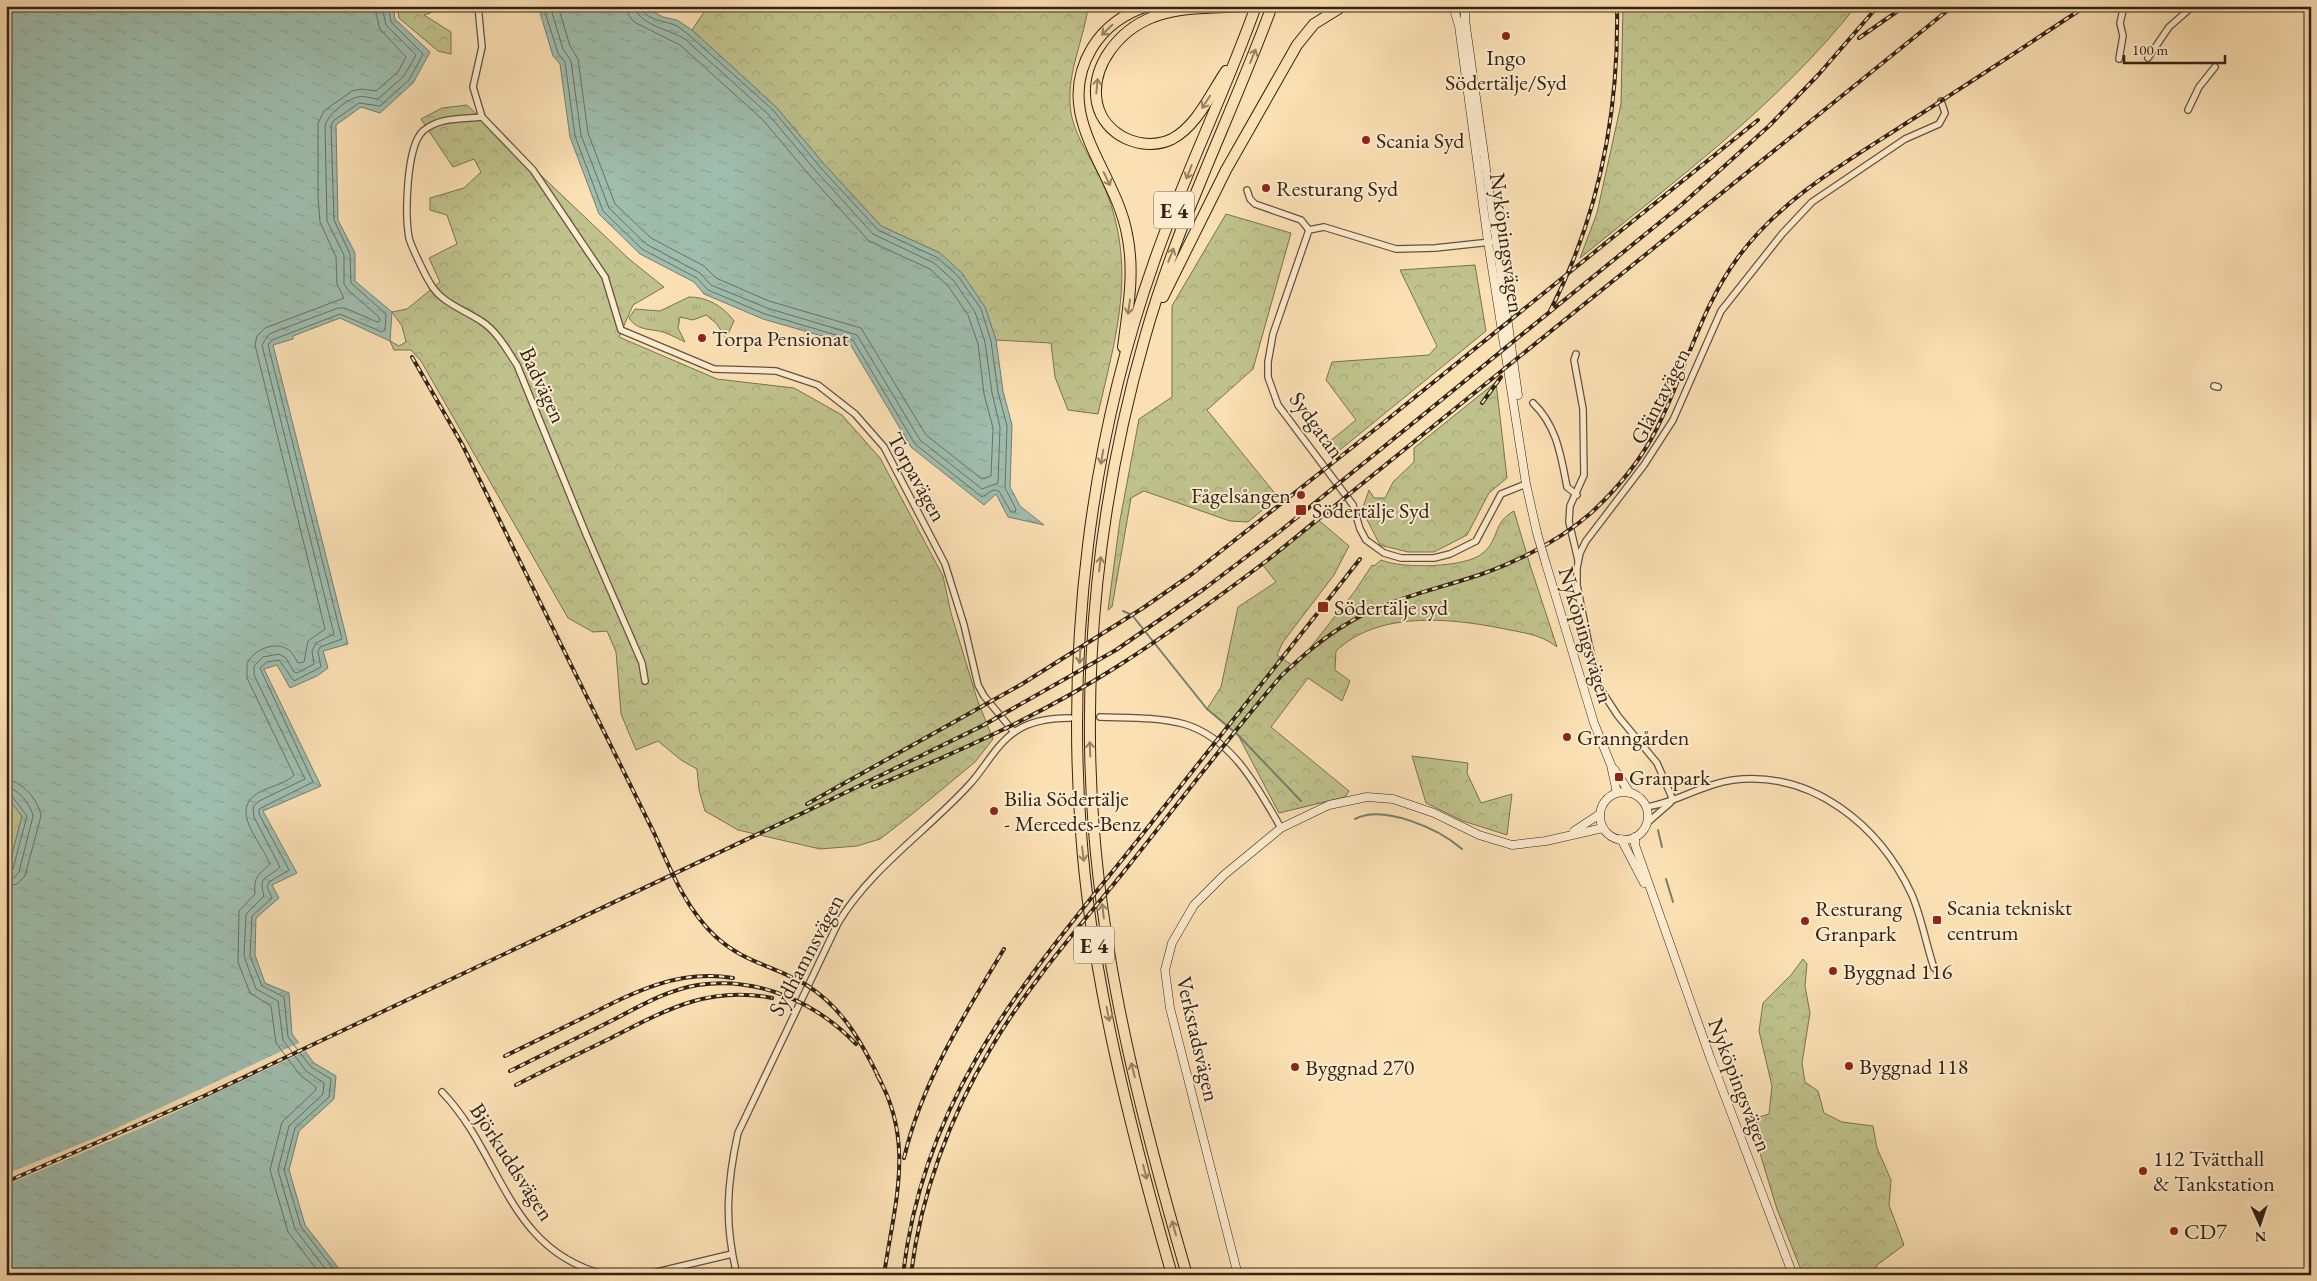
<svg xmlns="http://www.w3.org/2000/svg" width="2317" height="1281" viewBox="0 0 2317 1281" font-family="'EB Garamond',serif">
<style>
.grass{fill:url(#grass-tufts);stroke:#787250}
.forest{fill:url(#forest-crowns);stroke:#787250}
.water{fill:url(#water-ripples);stroke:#737f71}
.pier{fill:#fbe0b4}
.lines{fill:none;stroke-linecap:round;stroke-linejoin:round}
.shore{stroke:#687062;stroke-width:1}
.stream{stroke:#737f71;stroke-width:2}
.minor-tunnel{stroke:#d3ba94;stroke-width:5.5;stroke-dasharray:5.5 3;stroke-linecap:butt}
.minor-casing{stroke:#64523c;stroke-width:8}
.secondary-casing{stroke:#322314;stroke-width:9}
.motorway-casing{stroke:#322314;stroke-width:12}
.minor{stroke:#fcebce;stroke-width:5.5}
.secondary{stroke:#fcebce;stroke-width:8}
.motorway{stroke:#fbe0b4;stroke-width:10}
.rail-casing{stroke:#322314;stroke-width:4}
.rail{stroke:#fcebce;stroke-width:2;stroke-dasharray:5.5;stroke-linecap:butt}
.secondary-bridge-casing{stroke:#322314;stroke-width:9;stroke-linecap:butt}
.secondary-bridge{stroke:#fcebce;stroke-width:8}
.oneway{stroke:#968264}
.poi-dot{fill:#8f2418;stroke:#fcebce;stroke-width:2}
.labels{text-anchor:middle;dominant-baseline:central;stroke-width:4;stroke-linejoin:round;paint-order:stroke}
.shield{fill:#fcebce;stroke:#6f5f4c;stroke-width:1}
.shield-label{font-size:21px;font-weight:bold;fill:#322314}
.poi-label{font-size:22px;fill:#322314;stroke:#fcebce;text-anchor:start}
.street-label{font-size:22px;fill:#322314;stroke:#fcebce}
</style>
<defs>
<pattern id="grass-tufts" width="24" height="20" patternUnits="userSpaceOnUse" patternTransform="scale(1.25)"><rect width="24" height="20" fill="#bfc28c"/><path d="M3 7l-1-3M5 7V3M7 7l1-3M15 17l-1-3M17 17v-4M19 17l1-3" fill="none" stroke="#a5a678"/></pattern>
<pattern id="forest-crowns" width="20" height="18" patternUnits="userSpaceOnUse" patternTransform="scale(1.25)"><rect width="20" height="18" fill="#bfc28c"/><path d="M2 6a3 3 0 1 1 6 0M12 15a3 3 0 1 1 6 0" fill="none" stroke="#a5a678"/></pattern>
<pattern id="water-ripples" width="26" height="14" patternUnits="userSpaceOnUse" patternTransform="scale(1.25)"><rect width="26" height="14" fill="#9fbdaf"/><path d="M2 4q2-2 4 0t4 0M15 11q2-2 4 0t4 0" fill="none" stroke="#89a296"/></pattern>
</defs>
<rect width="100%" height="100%" fill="#fbe0b4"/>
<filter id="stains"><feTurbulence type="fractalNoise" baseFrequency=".004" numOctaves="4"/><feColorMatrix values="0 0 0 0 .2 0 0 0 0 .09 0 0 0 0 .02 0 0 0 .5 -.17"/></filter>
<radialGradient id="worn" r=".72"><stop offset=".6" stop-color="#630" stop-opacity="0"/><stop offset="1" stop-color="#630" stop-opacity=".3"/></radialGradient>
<path class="grass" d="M689,297C707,297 723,306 734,321L726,338L716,323L706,315L693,320L680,317L678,328L685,342C679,339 673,336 666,333C652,328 638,332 629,318L635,309L660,311Z"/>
<g class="forest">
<path d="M397,6H450L424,15L451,32V54L438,51L399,18Z"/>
<path d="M708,6H1091L1088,8C1083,41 1068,71 1070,104C1072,137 1095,161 1106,191C1137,270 1116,335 1098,414L1068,410L1055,377L1051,343L996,340L985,307L940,253L881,226L824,164L776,107L692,30Z"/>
<path d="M1623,6H1856C1779,104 1676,180 1580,258L1597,213L1621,104Z"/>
<path d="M467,105L629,259L664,287L633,305L619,337L717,379L794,388L842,415L880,458L943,576L951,613L977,699L993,739L975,762L911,815L880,839L857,846L820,849L738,830L705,811L699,790L697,769L681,760L658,741L636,750L621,714L616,652L607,631L593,632L568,618L421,361L411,350H394L390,341L399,346L406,342L402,326L392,312L407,309L440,282L429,258L457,244L447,215L430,210V198L464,188L481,172L474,159L453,167L421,119L442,108Z"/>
<path d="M1226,214L1291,233L1253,369L1207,410L1278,497L1248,522L1230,521L1144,491L1131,498L1112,607L1108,610L1120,520L1139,419L1172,397V306Z"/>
<path d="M1475,265L1486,331L1330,458L1323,447L1356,420L1326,380L1332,362L1429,355L1437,346L1400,270Z"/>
<path d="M1496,382L1507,478L1489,493L1467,535L1434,552H1408L1380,545L1362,510L1369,490L1374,498H1385L1393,482L1414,462V448Z"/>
<path d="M1514,511L1530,565L1557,647C1539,633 1522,633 1500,628C1448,618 1378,611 1336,651L1335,670L1350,681L1342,701L1308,678L1271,727L1349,791L1345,797L1279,813L1238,735L1207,709L1221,687L1238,607L1276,582L1262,564L1316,518L1349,546L1334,575L1283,642L1277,655L1295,667L1355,591L1372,565L1374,566L1381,560C1402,569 1466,568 1483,553C1500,539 1492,523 1514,511Z"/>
<path d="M1412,756L1468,763L1467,773L1481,803L1512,794L1507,835L1463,821L1426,803Z"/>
<path d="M6,796L22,816L6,878Z"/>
<path d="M1803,959L1807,964L1805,986L1810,1013L1802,1063L1805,1082L1818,1091L1824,1113L1842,1122L1873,1126L1877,1148L1891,1180L1889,1205L1904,1245L1877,1265L1872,1275H1803L1777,1209L1759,1150L1756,1118L1769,1114L1772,1086L1759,1031L1763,1003L1791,975Z"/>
</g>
<g class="water">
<path d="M6,6H393L395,19L430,52L413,83L380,113L361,107L336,125L338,220L355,253V281L392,312L390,341L340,318L293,336V339L273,345L348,644L323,651L328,668L317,676L290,688L277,665L264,669L321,786L263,811L297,873L272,885L279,898L256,918L255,955L265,983L289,993L292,1034L314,1063L336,1076L334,1099L299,1131L289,1170L305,1225L344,1275H6V878L22,816L6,796Z"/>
<path d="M538,6H642L663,17L677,20L692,30L776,107L824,164L881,226L940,253L962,273L985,307L996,340L1003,391L1012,425L1010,487L1020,506L1044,525L1008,517L996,494L984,505L911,447L850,344L763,319L704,294L694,282L640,254L599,214L570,137L560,64L553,56Z"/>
</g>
<path class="pier" d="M301,1042L308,1050L139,1129L6,1185V1174L102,1135Z"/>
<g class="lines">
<g class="shore">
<path d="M543,6L558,53L565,62L575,136L603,211L642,249L697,278L708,290L765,314L853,340L915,444L982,497L993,490L999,491L1011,512H1015L1016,509L1005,488L1007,426L998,392L991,341L981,309L958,276L938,258L878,230L820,167L773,110L689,35C684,32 680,27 675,25C665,21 643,20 641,6"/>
<path d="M550,6L563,49L571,61L581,135L609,208L646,244L700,273L711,285L767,308L857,335L920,440L982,489L998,483L1000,427L992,393L985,342L975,312L954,281L934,263L873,234L816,171L768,114L685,39C671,30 636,24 635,6"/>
<path d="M558,6L570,46L578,59L588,133L615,204L651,238L704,266L716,278L769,301L861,328L926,435L982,479L991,476L993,428L984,394L978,344L968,315L948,286L930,269L869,241L810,176L763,120L680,45L634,22L628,14L627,6"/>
<path d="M6,780C22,780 39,801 41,816L25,876L17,884L6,887"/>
<path d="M6,787C18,788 31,805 33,816L19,872L14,878L6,879"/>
<path d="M6,794L12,796L27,816L13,869L6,873"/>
<path d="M321,1275L288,1232L270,1170L282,1122L316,1090V1087L300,1075L276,1043L271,1006L250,993L238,962L239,911L255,894C253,877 259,874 270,864C260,839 225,807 264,790C273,786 288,782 294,775L247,678V664C253,650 275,640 289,650C293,653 295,658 298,663L304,662L308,641L325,629L255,345L257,336L265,328L344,298L337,284L336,257L320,222L318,197V123L324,111L352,91L362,89L376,91L398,72L406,57L380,29L374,6"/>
<path d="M330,1275L295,1229L278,1170L289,1126L323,1094L324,1083L306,1071L283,1040L278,1001L256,989L244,956L246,914L264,896C258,874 267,880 280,867L254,817L253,807L259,801L305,779L254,675V666L263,657L279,654L286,658L294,672L297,673L314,664L312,651L316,643L334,634L262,345L269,334L338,308H345L377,322L380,321L379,317L348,290L344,284V255L327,221L325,126C327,115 347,99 358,97C364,95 372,99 378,99L404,76L416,55L386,25L382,6"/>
<path d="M338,1275L301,1227L284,1170L295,1128L329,1097L331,1079L311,1067L288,1037L284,997L262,986L250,956L252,916L272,898L267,887L269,882L289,870L259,814V809L313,782L260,668L267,662L279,660L294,681L321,667L318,652L320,647L342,639L268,345L272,340L340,314L382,332L385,330L386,314L351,283L350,254L334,220L331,126L333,121L359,103L380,106L409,80L423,54L391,22L388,6"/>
</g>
<g class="stream">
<path d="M1123,611L1132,615L1207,709L1238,735L1301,801"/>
<path d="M1355,819C1384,804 1439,829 1462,849"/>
<path d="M1658,830L1662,847"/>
<path d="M1666,879L1673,902"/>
</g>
<path class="minor-tunnel" d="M1934,968L1937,979"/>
<defs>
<g id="minor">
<path d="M478,6L482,47L473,87L482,117C462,119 439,117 423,131C406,147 405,215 409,238C411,246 425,275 430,283C441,303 463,309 481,321C497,331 507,350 517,365L586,534L642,663L645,681"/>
<path d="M2148,58L2169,27L2193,6"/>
<path d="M2119,59L2123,36L2120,23L2124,6"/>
<path d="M2188,110L2199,87L2215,67"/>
<path d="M482,117L533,170L605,277L621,330L714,369L776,371L818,385L855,414L884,447L945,564L964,625L978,685L984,696L1014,732"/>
<path d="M2311,157V162"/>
<path d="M1247,190L1250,199L1255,204L1301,220L1309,230"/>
<path d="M1491,242L1435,248L1396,249L1324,227L1309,230L1273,334L1268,362V377L1278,405L1353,505L1360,529L1366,540L1384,553L1401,558H1434L1450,554L1476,541L1501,494L1526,484"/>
<path d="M1576,354L1574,360L1583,409L1584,475L1570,506L1569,522L1578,560"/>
<path d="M2214,386L2218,387"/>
<path d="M1533,403C1557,426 1561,456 1567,487L1577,495"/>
<path d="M1100,717C1128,718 1157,717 1184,724C1232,738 1258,788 1281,828"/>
<path d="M1673,800L1657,763L1618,716L1601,690L1589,645L1577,585V568L1580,553L1586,541L1644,465L1673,420L1721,311L1782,234L1812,202L1905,139L1939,124L1945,113L1941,101"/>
<path d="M1646,807C1676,803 1702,784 1733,780C1813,770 1880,826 1912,895C1922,919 1926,944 1934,968"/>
<path d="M1647,823L1670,803"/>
<path d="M442,1092C503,1155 506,1250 606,1275"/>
<path d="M644,1275L732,1254"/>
<path d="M737,1275C724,1224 727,1183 738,1133L838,923C871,868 926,832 969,785C985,768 996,744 1016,731C1032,720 1051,718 1070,718"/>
</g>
<g id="secondary">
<path d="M1453,6L1459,26L1488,242L1526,484L1537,533"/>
<path d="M1465,6V20L1518,395"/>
<path d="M1546,564L1594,723L1611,765L1617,793"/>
<path d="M1614,769L1630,793"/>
<circle cx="1624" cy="816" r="24"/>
<path d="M1574,831L1600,814"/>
<path d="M1635,837V845L1710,1057L1793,1275"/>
<path d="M1621,839L1644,883"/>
<path d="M1238,1275L1170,1008L1165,970L1172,943L1194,905L1224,875L1281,828L1329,805L1367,797L1393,799L1434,813L1479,835L1512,845L1546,841L1603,828"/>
</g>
<g id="motorway">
<path d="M1226,71C1211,93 1197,126 1172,139C1143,153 1104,136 1097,103C1090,65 1120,30 1153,17C1183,6 1217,8 1248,6"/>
<path d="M1163,297L1226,170L1297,45L1314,24L1343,6"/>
<path d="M1123,347C1128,309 1135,272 1127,234C1115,169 1051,116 1092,48C1105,27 1125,13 1148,6"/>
<path d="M1172,1275C1132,1135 1091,977 1081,832C1067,641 1090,443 1154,262C1184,175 1225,93 1256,6"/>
<path d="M1187,1275C1145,1131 1106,982 1094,831C1081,666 1099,497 1145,337C1177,223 1231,117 1272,6"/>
</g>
</defs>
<use href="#minor" class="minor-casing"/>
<use href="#secondary" class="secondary-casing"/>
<use href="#motorway" class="motorway-casing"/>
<use href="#minor" class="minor"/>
<use href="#secondary" class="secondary"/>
<use href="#motorway" class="motorway"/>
<defs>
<g id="rail">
<path d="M1859,38L1905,6"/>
<path d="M1550,311C1599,216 1619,112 1617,6"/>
<path d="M412,357L462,444L655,835C671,871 686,909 715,936C745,964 777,966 808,986C844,1009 863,1045 881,1082"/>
<path d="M1482,403L1501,377"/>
<path d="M873,787C958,752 1041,715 1118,666C1170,633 1220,596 1269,559L1953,6"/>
<path d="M807,804L1022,684L1143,608L1192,574L1378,427L1758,120"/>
<path d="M505,1056C532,1043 560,1029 587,1016C634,992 678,969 733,978"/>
<path d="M510,1071C545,1054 579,1037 613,1020C640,1006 667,990 698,985C757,976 816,1002 856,1044"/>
<path d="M877,1075C916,1142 894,1205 884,1275"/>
<path d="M516,1085C547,1069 578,1054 609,1039C664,1011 708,985 772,998"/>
<path d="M904,1158C922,1082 964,1015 1004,949"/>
<path d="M6,1182L204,1096L826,802L982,726L1116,650L1204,589L1279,532L1680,206L1769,126L1819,74L1878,6"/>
<path d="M903,1275C924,1088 1034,971 1145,831C1217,740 1289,650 1360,559"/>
<path d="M911,1275C920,1196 950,1116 991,1048C1030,982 1082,924 1130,864C1180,801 1229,737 1281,676C1308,650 1335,628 1369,612C1405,595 1444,587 1482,574C1521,560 1560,540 1591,513C1617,489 1641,460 1657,428C1686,371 1700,308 1739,256C1783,197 1848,161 1908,122C1968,84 2027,45 2086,6"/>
</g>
</defs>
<use href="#rail" class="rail-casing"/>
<use href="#rail" class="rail"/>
<defs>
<path id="secondary-bridge" d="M1537,533L1546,564"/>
</defs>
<use href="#secondary-bridge" class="secondary-bridge-casing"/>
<use href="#secondary-bridge" class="secondary-bridge"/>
</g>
<defs><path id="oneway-shaft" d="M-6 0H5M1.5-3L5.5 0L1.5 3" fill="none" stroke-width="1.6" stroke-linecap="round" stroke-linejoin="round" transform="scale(1.25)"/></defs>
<g class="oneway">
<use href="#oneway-shaft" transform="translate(1107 30) rotate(136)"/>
<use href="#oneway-shaft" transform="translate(1253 56) rotate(-68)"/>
<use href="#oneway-shaft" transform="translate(1097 86) rotate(-85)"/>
<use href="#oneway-shaft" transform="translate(1206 102) rotate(123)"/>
<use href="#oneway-shaft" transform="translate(1189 172) rotate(111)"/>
<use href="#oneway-shaft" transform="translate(1107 179) rotate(64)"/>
<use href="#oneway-shaft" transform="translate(1171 255) rotate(-68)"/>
<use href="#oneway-shaft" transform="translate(1129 307) rotate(98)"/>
<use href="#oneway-shaft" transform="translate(1102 457) rotate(100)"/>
<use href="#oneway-shaft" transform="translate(1100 564) rotate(-83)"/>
<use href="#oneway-shaft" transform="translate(1080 656) rotate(93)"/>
<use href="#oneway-shaft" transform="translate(1090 749) rotate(-92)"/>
<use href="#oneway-shaft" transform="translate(1083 854) rotate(83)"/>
<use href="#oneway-shaft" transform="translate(1103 911) rotate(-97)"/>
<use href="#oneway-shaft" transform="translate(1108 1014) rotate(79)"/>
<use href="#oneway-shaft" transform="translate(1133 1070) rotate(-104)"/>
<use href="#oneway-shaft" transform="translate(1145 1172) rotate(75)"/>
<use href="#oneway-shaft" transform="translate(1174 1228) rotate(-105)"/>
</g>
<g class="poi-dot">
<circle cx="1506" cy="36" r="5"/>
<circle cx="1366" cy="140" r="5"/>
<circle cx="1266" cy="188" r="5"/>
<circle cx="702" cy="338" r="5"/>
<circle cx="1301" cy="495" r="5"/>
<rect x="1295" y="504" width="12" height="12" rx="2.5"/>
<rect x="1317" y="601" width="12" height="12" rx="2.5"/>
<circle cx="1567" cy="737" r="5"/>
<rect x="1614" y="772" width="10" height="10" rx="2.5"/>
<circle cx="994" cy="811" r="5"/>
<rect x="1932" y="915" width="10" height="10" rx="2.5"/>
<circle cx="1805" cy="921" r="5"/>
<circle cx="1833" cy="971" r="5"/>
<circle cx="1849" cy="1066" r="5"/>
<circle cx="1295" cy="1067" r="5"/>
<circle cx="2143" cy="1171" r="5"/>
<circle cx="2174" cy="1231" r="5"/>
</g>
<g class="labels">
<g class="shield">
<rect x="1154" y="191.5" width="40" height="37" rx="4"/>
<rect x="1074" y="926.5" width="40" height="37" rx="4"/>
</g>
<g class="shield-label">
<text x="1174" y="210">E 4</text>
<text x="1094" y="945">E 4</text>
</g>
<g class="poi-label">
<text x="1506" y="57" text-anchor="middle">Ingo<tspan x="1506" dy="25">Södertälje/Syd</tspan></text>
<text x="1376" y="140">Scania Syd</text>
<text x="1276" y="188">Resturang Syd</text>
<text x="712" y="338">Torpa Pensionat</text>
<text x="1291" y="495" text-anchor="end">Fågelsången</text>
<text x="1312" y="510">Södertälje Syd</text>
<text x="1334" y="607">Södertälje syd</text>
<text x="1577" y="737">Granngården</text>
<text x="1629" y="777">Granpark</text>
<text x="1004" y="798">Bilia Södertälje<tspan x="1004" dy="25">- Mercedes-Benz</tspan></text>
<text x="1947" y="907">Scania tekniskt<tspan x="1947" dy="25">centrum</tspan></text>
<text x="1815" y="908">Resturang<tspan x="1815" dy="25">Granpark</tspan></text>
<text x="1843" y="971">Byggnad 116</text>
<text x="1859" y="1066">Byggnad 118</text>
<text x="1305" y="1067">Byggnad 270</text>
<text x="2153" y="1158">112 Tvätthall<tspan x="2153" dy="25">&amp; Tankstation</tspan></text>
<text x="2184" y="1231">CD7</text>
</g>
<g class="street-label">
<text transform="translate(1507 243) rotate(82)">Nyköpingsvägen</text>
<text transform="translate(543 385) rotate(65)">Badvägen</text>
<text transform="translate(1660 396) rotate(-63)">Gläntavägen</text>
<text transform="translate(1317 425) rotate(54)">Sydgatan</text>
<text transform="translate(917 477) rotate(61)">Torpavägen</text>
<text transform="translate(1586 635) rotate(73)">Nyköpingsvägen</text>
<text transform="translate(806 955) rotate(-62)">Sydhamnsvägen</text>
<text transform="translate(1198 1039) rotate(77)">Verkstadsvägen</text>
<text transform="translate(1740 1085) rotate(69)">Nyköpingsvägen</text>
<text transform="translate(512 1162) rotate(57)">Björkuddsvägen</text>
</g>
</g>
<rect width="2317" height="1281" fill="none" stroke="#fbe0b4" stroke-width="25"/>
<rect x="8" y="8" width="2302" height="1266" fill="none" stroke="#322314" stroke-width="2.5"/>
<rect x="12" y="12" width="2292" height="1256" fill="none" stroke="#322314"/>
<g transform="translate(2260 1224) rotate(177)" stroke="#fcebce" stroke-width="4" paint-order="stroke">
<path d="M0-4L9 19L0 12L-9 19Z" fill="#322314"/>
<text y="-8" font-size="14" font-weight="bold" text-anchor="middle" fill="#322314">N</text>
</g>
<path d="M2124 55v8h101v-8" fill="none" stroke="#322314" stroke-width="2.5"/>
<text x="2132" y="55" font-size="15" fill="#322314" stroke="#fcebce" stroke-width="4" paint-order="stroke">100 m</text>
<rect width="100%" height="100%" filter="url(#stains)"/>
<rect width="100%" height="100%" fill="url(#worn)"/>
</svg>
